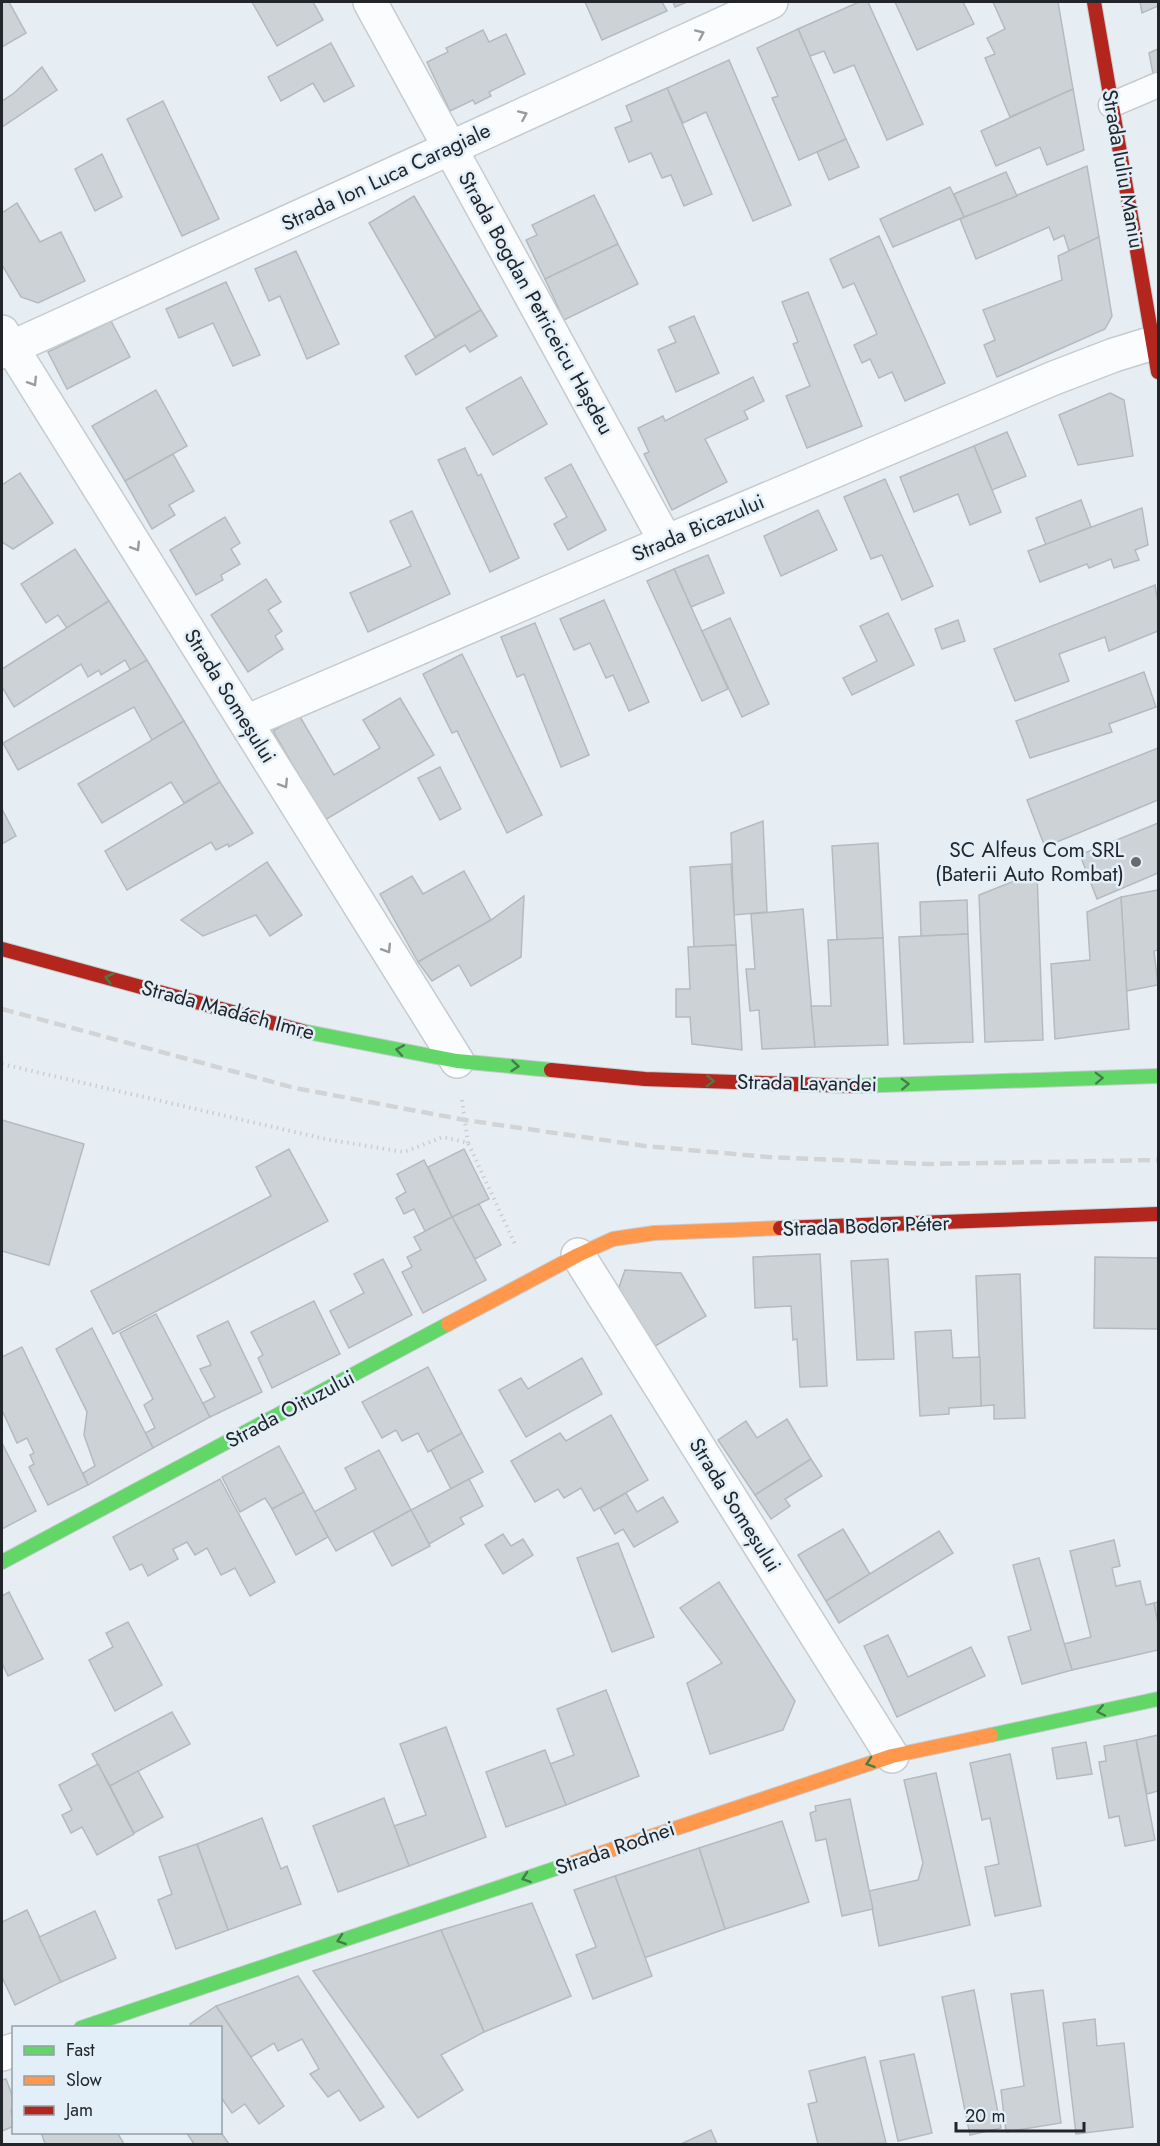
<svg xmlns="http://www.w3.org/2000/svg" width="1160" height="2146" viewBox="0 0 1160 2146" font-family="Jost,sans-serif">
<style>
.building{fill:#cdd2d6;stroke:#b4babe;stroke-width:1.5}
.lines{fill:none;stroke-linecap:round;stroke-linejoin:round}
.lane-casing{stroke:#c6cbcf;stroke-width:27}
.street-casing{stroke:#c6cbcf;stroke-width:36}
.fast-casing{stroke:#c6cbcf;stroke-width:16}
.slow-casing{stroke:#c6cbcf;stroke-width:16}
.jam-casing{stroke:#c6cbcf;stroke-width:16}
.path{stroke:#cbced0;stroke-width:4;stroke-dasharray:1.5 4.5;stroke-linecap:butt}
.lane{stroke:#fbfcfd;stroke-width:24}
.street{stroke:#fbfcfd;stroke-width:33}
.fast{stroke:#63d668;stroke-width:14}
.slow{stroke:#ff974d;stroke-width:14}
.jam{stroke:#b3261e;stroke-width:14}
.rail{stroke:#d1d3d4;stroke-width:4.5;stroke-dasharray:12 6;stroke-linecap:butt}
.oneway{stroke:#999c9e}
.oneway2{stroke:#427e49}
.poi-dot{fill:#676c70;stroke:#e2eff8;stroke-width:2}
.labels{text-anchor:middle;dominant-baseline:central;stroke-width:5;stroke-linejoin:round;paint-order:stroke}
.street-label{font-size:21px;fill:#22262a;stroke:#e2eff8}
.poi-label{font-size:21px;fill:#22262a;stroke:#e2eff8;text-anchor:end}
</style>
<rect width="100%" height="100%" fill="#e7eef3"/>
<g class="building">
<path d="M4,2H9L26,33L2,47V3Z"/>
<path d="M252,2H313L323,20L277,46Z"/>
<path d="M585,2H662L667,11L602,40Z"/>
<path d="M673,2H687L675,7Z"/>
<path d="M859,2H868L923,124L887,140L854,65L834,73L824,51L810,56L798,29Z"/>
<path d="M895,2H963L974,24L917,50Z"/>
<path d="M993,2H1058L1073,89L1010,117L985,58L995,54L987,38L1005,29Z"/>
<path d="M1140,2H1158V6L1142,13Z"/>
<path d="M798,29L846,139L799,160L772,98L778,96L757,48Z"/>
<path d="M483,30L489,42L506,34L525,74L489,92L491,96L475,104L473,100L450,111L427,62L448,52L446,48Z"/>
<path d="M331,43L354,86L324,102L313,83L281,101L268,77Z"/>
<path d="M1158,49V77L1154,79L1149,53Z"/>
<path d="M729,60L791,205L753,221L706,112L683,123L667,88Z"/>
<path d="M42,67L57,90L2,127V101L13,94Z"/>
<path d="M667,88L712,194L684,206L671,175L662,178L651,153L629,162L615,128L632,121L626,106Z"/>
<path d="M1073,89L1084,150L1047,165L1040,147L996,166L981,131Z"/>
<path d="M163,101L219,219L182,236L127,119Z"/>
<path d="M846,139L859,167L829,180L817,152Z"/>
<path d="M102,154L122,197L95,211L75,169Z"/>
<path d="M1087,166L1099,237L1069,251L1064,235L1054,240L1049,227L976,259L960,219Z"/>
<path d="M1006,172L1017,196L964,217L954,194Z"/>
<path d="M950,187L964,217L893,247L880,219Z"/>
<path d="M594,195L618,244L545,279L526,240L537,235L532,225Z"/>
<path d="M414,196L481,310L435,337L369,223Z"/>
<path d="M17,203L40,242L61,232L85,281L38,303L21,297L2,265V213Z"/>
<path d="M879,236L945,383L905,401L892,372L879,378L870,359L862,363L854,345L877,334L854,283L843,288L830,259Z"/>
<path d="M1099,237L1112,316L1105,329L997,377L984,345L995,340L983,310L1062,280L1058,256Z"/>
<path d="M618,244L638,284L564,320L545,279Z"/>
<path d="M296,251L339,344L307,359L280,296L269,301L255,269Z"/>
<path d="M226,282L260,355L233,366L213,323L179,338L166,309Z"/>
<path d="M808,292L862,426L807,448L786,396L810,386L793,344L798,342L782,302Z"/>
<path d="M481,310L497,336L470,352L465,345L416,375L405,356Z"/>
<path d="M694,316L719,373L676,392L658,350L676,342L669,327Z"/>
<path d="M111,321L130,357L67,389L48,352Z"/>
<path d="M521,377L547,424L493,455L466,408Z"/>
<path d="M753,377L764,401L744,411L748,419L705,439L727,482L672,510L644,454L649,452L638,428L663,416L665,421Z"/>
<path d="M156,390L187,446L125,481L92,426Z"/>
<path d="M1110,393L1124,400L1133,456L1078,465L1059,415Z"/>
<path d="M1007,432L1026,476L992,490L974,446Z"/>
<path d="M974,446L1001,512L970,525L958,494L914,512L900,477Z"/>
<path d="M465,448L478,476L481,474L519,558L490,572L438,460Z"/>
<path d="M173,454L194,491L169,505L175,515L152,529L125,481Z"/>
<path d="M571,464L606,530L568,550L554,524L567,517L545,478Z"/>
<path d="M20,473L53,523L13,549L2,542V485Z"/>
<path d="M885,479L933,586L902,600L882,555L871,559L844,497Z"/>
<path d="M1081,500L1091,527L1046,545L1036,518Z"/>
<path d="M1142,508L1148,545L1135,550L1139,560L1114,568L1111,559L1089,568L1087,564L1040,582L1028,551Z"/>
<path d="M818,510L837,550L781,576L764,536Z"/>
<path d="M412,511L450,594L368,632L350,593L411,566L390,521Z"/>
<path d="M225,517L240,543L231,549L240,564L221,575L223,580L196,595L170,550Z"/>
<path d="M75,549L109,601L67,628L58,615L46,623L21,584Z"/>
<path d="M708,555L724,593L691,607L674,569Z"/>
<path d="M674,569L728,689L702,701L647,581Z"/>
<path d="M266,579L281,602L268,610L282,631L275,636L283,649L248,672L211,615Z"/>
<path d="M1155,585L1158,603V631L1109,651L1105,637L1059,654L1069,681L1015,701L994,649Z"/>
<path d="M604,600L649,702L629,711L613,675L606,678L590,643L574,650L560,619Z"/>
<path d="M109,601L147,660L131,671L125,660L101,675L99,670L88,677L81,664L14,707L2,687V669Z"/>
<path d="M888,613L914,665L852,695L843,678L877,661L860,626Z"/>
<path d="M730,618L769,704L742,717L702,631Z"/>
<path d="M958,620L965,641L942,649L935,629Z"/>
<path d="M535,623L589,755L561,767L524,674L517,677L501,637Z"/>
<path d="M462,654L542,815L507,833L457,731L452,733L423,674Z"/>
<path d="M147,660L184,721L152,740L134,707L18,770L3,743Z"/>
<path d="M1144,672L1156,707L1109,724L1112,732L1030,758L1016,721Z"/>
<path d="M400,698L434,755L325,820L273,731L299,715L334,775L380,748L363,720Z"/>
<path d="M184,721L220,782L184,803L171,782L102,823L78,784Z"/>
<path d="M1158,748V800L1045,847L1027,800Z"/>
<path d="M440,767L461,809L440,820L418,778Z"/>
<path d="M220,782L253,833L229,847L228,844L216,850L211,842L127,890L105,851Z"/>
<path d="M2,809L16,836L2,844Z"/>
<path d="M763,821L767,912L734,915L731,833Z"/>
<path d="M1158,823V873L1097,899L1080,855Z"/>
<path d="M878,843L883,938L837,940L832,846Z"/>
<path d="M267,862L302,915L270,936L256,915L203,936L181,920Z"/>
<path d="M731,864L736,945L694,947L690,867Z"/>
<path d="M464,871L491,920L418,962L380,894L412,876L423,894Z"/>
<path d="M1037,872L1043,1040L985,1042L979,895Z"/>
<path d="M1158,890V950L1154,951L1158,985L1126,991L1121,897Z"/>
<path d="M524,896L521,957L471,986L459,965L432,981L418,962L491,920Z"/>
<path d="M1121,897L1129,1029L1055,1039L1051,964L1090,960L1087,912Z"/>
<path d="M967,900L968,934L921,936L920,902Z"/>
<path d="M803,909L815,1047L762,1049L759,1010L750,1011L746,969H755L751,914Z"/>
<path d="M968,934L973,1042L904,1044L899,937Z"/>
<path d="M883,938L888,1045L815,1047L811,1006H831L828,940Z"/>
<path d="M736,945L742,1050L692,1044L690,1017H676V989H690L688,947Z"/>
<path d="M2,1120L84,1144L49,1265L2,1251Z"/>
<path d="M289,1149L328,1221L113,1334L91,1291L271,1196L256,1167Z"/>
<path d="M464,1149L489,1199L452,1217L428,1167Z"/>
<path d="M424,1160L452,1217L425,1231L414,1209L404,1214L396,1198L406,1192L397,1174Z"/>
<path d="M479,1204L501,1245L475,1259L452,1217Z"/>
<path d="M452,1217L486,1280L423,1313L402,1272L412,1267L407,1257L421,1250L414,1237Z"/>
<path d="M820,1254L827,1386L800,1387L797,1339L793,1340L791,1306L755,1308L753,1257Z"/>
<path d="M1095,1257L1158,1258V1329L1094,1328Z"/>
<path d="M383,1259L412,1315L349,1348L330,1311L364,1293L354,1274Z"/>
<path d="M888,1259L894,1359L857,1360L851,1261Z"/>
<path d="M625,1270L681,1273L706,1316L652,1348L618,1290Z"/>
<path d="M1020,1274L1025,1418L994,1419V1405L981,1406L976,1276Z"/>
<path d="M314,1301L340,1354L272,1388L258,1358L263,1355L251,1332Z"/>
<path d="M156,1314L210,1417L153,1448L145,1433L155,1428L144,1405L153,1399L120,1333Z"/>
<path d="M228,1321L262,1392L210,1417L203,1403L215,1397L200,1369L211,1365L197,1336Z"/>
<path d="M92,1328L153,1448L88,1485L83,1473L95,1466L84,1435L87,1412L56,1349Z"/>
<path d="M951,1330L953,1358L980,1357L981,1406L949,1408V1414L920,1416L915,1332Z"/>
<path d="M22,1347L88,1485L48,1505L29,1467L34,1464L30,1455L34,1453L27,1438L17,1443L2,1410V1357Z"/>
<path d="M582,1358L602,1394L526,1437L499,1390L521,1378L528,1389Z"/>
<path d="M428,1367L462,1433L428,1452L418,1433L402,1441L396,1430L382,1438L362,1402Z"/>
<path d="M611,1415L648,1480L594,1511L581,1488L564,1498L558,1489L535,1502L511,1461L560,1433L566,1441Z"/>
<path d="M787,1419L811,1459L755,1495L718,1440L746,1421L757,1438Z"/>
<path d="M462,1433L483,1472L451,1489L431,1450Z"/>
<path d="M2,1443L36,1511L2,1529Z"/>
<path d="M279,1446L304,1492L272,1509L265,1498L240,1512L222,1477Z"/>
<path d="M379,1450L411,1510L336,1551L314,1512L356,1489L345,1468Z"/>
<path d="M811,1459L822,1476L785,1499L790,1506L771,1519L755,1495Z"/>
<path d="M220,1479L275,1582L250,1596L235,1568L221,1575L207,1548L195,1555L187,1542L173,1549L178,1559L148,1576L142,1564L130,1570L113,1537Z"/>
<path d="M469,1479L483,1506L460,1518L464,1524L429,1544L411,1510Z"/>
<path d="M304,1492L328,1537L296,1555L272,1509Z"/>
<path d="M626,1493L637,1512L663,1497L678,1522L634,1547L623,1529L615,1534L600,1508Z"/>
<path d="M411,1510L430,1546L392,1566L373,1531Z"/>
<path d="M843,1529L870,1574L826,1601L798,1555Z"/>
<path d="M939,1531L953,1553L839,1623L826,1601Z"/>
<path d="M503,1534L511,1546L523,1539L533,1555L503,1574L485,1545Z"/>
<path d="M1114,1540L1120,1566L1112,1568L1116,1586L1140,1581L1146,1605L1154,1603L1158,1623V1650L1072,1670L1064,1644L1091,1637L1070,1551Z"/>
<path d="M618,1543L654,1637L612,1652L577,1558Z"/>
<path d="M1039,1558L1072,1670L1022,1684L1008,1637L1031,1630L1013,1565Z"/>
<path d="M719,1582L795,1701L783,1730L710,1754L687,1683L722,1663L680,1608Z"/>
<path d="M9,1592L43,1659L8,1676L2,1663V1596Z"/>
<path d="M1158,1602V1623L1154,1603Z"/>
<path d="M128,1622L162,1685L115,1711L89,1660L113,1647L106,1633Z"/>
<path d="M888,1635L908,1677L971,1647L985,1676L897,1717L864,1646Z"/>
<path d="M606,1690L639,1776L566,1805L550,1764L574,1755L557,1709Z"/>
<path d="M172,1712L190,1744L110,1786L92,1754Z"/>
<path d="M446,1727L486,1837L409,1866L394,1826L426,1815L400,1744Z"/>
<path d="M1158,1735V1791L1147,1794L1136,1740Z"/>
<path d="M1136,1740L1155,1840L1125,1846L1119,1816L1109,1818L1099,1762L1106,1761L1104,1746Z"/>
<path d="M1086,1742L1092,1774L1057,1779L1052,1748Z"/>
<path d="M545,1750L566,1805L506,1827L486,1772Z"/>
<path d="M1010,1754L1041,1906L995,1916L985,1867L999,1864L990,1818L982,1820L970,1763Z"/>
<path d="M98,1764L134,1834L97,1855L82,1827L71,1833L62,1815L72,1810L59,1785Z"/>
<path d="M138,1771L163,1817L134,1833L110,1786Z"/>
<path d="M936,1773L970,1925L879,1946L869,1891L918,1880L923,1863L904,1780Z"/>
<path d="M384,1798L409,1866L338,1892L313,1826Z"/>
<path d="M850,1799L873,1909L842,1916L826,1839L816,1841L810,1813L816,1811L815,1806Z"/>
<path d="M262,1818L281,1869L287,1866L301,1904L228,1930L197,1844Z"/>
<path d="M782,1821L809,1902L725,1929L699,1848Z"/>
<path d="M197,1844L228,1930L176,1949L158,1900L172,1894L159,1857Z"/>
<path d="M699,1848L725,1929L644,1958L615,1876Z"/>
<path d="M615,1876L652,1976L593,1999L576,1955L596,1947L574,1890Z"/>
<path d="M532,1903L571,1996L484,2032L441,1930Z"/>
<path d="M27,1910L61,1982L15,2005L2,1977V1922Z"/>
<path d="M95,1911L116,1958L61,1982L39,1937Z"/>
<path d="M441,1930L484,2032L441,2055L463,2090L418,2118L313,1971Z"/>
<path d="M298,1976L384,2107L360,2121L339,2090L328,2097L310,2074L319,2069L302,2039L278,2051L274,2043L251,2057L216,2006Z"/>
<path d="M974,1990L1001,2128L970,2135L942,1997Z"/>
<path d="M1043,1990L1061,2123L1006,2132L1001,2090L1024,2086L1011,1994Z"/>
<path d="M216,2006L284,2106L259,2124L245,2104L232,2113L220,2096V2028H192L190,2024Z"/>
<path d="M1095,2019L1097,2046L1124,2043L1133,2127L1076,2134L1063,2023Z"/>
<path d="M914,2054L932,2133L898,2141L880,2061Z"/>
<path d="M865,2057L886,2143L818,2144L808,2104L817,2102L809,2071Z"/>
<path d="M6,2079L14,2100V2109L11,2110L14,2126L2,2131V2080Z"/>
<path d="M711,2130L717,2144H681Z"/>
<path d="M220,2131L229,2144H194L186,2132Z"/>
<path d="M41,2132H117L124,2144H45Z"/>
</g>
<g class="lines">
<defs>
<path id="lane" d="M1111,105L1158,85"/>
<g id="street">
<path d="M370,2L666,542"/>
<path d="M2,332L457,1061"/>
<path d="M2,352L771,2"/>
<path d="M246,722L666,542L1054,378L1114,355L1153,343"/>
<path d="M578,1255L892,1756"/>
<path d="M2,2054L14,2050"/>
</g>
<g id="fast">
<path d="M302,1031L457,1061L551,1070"/>
<path d="M852,1086L1158,1076"/>
<path d="M2,1562L448,1324"/>
<path d="M991,1735L1158,1699"/>
<path d="M81,2028L563,1866"/>
</g>
<g id="slow">
<path d="M448,1324L578,1255L613,1239L654,1233L780,1228"/>
<path d="M563,1866L892,1756L991,1735"/>
</g>
<g id="jam">
<path d="M1094,2L1158,372"/>
<path d="M2,949L302,1031"/>
<path d="M551,1070L645,1079L852,1086"/>
<path d="M780,1228L1158,1214"/>
</g>
</defs>
<use href="#lane" class="lane-casing"/>
<use href="#street" class="street-casing"/>
<use href="#fast" class="fast-casing"/>
<use href="#slow" class="slow-casing"/>
<use href="#jam" class="jam-casing"/>
<g class="path">
<path d="M2,1064L325,1139L404,1152L443,1137L468,1143L515,1244"/>
<path d="M462,1100L468,1143"/>
</g>
<use href="#lane" class="lane"/>
<use href="#street" class="street"/>
<use href="#fast" class="fast"/>
<use href="#slow" class="slow"/>
<use href="#jam" class="jam"/>
<path class="rail" d="M2,1009L295,1088L465,1120L645,1146L768,1157L928,1164L1158,1160"/>
</g>
<defs><path id="oneway-chevron" d="M-2-3.5L2.5 0L-2 3.5" fill="none" stroke-width="1.6" stroke-linecap="round" stroke-linejoin="round" transform="scale(1.5)"/></defs>
<g class="oneway">
<use href="#oneway-chevron" transform="translate(700 34) rotate(-24)"/>
<use href="#oneway-chevron" transform="translate(523 115) rotate(-24)"/>
<use href="#oneway-chevron" transform="translate(33 382) rotate(58)"/>
<use href="#oneway-chevron" transform="translate(136 547) rotate(58)"/>
<use href="#oneway-chevron" transform="translate(284 784) rotate(58)"/>
<use href="#oneway-chevron" transform="translate(387 949) rotate(58)"/>
</g>
<g class="oneway2">
<use href="#oneway-chevron" transform="translate(109 978) rotate(-165)"/>
<use href="#oneway-chevron" transform="translate(400 1050) rotate(-170)"/>
<use href="#oneway-chevron" transform="translate(515 1066) rotate(5)"/>
<use href="#oneway-chevron" transform="translate(1099 1078) rotate(-2)"/>
<use href="#oneway-chevron" transform="translate(710 1081) rotate(2)"/>
<use href="#oneway-chevron" transform="translate(905 1084) rotate(-2)"/>
<use href="#oneway-chevron" transform="translate(1101 1711) rotate(168)"/>
<use href="#oneway-chevron" transform="translate(870 1763) rotate(161)"/>
<use href="#oneway-chevron" transform="translate(526 1878) rotate(161)"/>
<use href="#oneway-chevron" transform="translate(341 1940) rotate(161)"/>
</g>
<circle class="poi-dot" cx="1136" cy="862" r="6"/>
<g class="labels">
<g class="street-label">
<text transform="translate(1123 169) rotate(80)">Strada Iuliu Maniu</text>
<text transform="translate(386 177) rotate(-25)">Strada Ion Luca Caragiale</text>
<text transform="translate(536 303) rotate(61)">Strada Bogdan Petriceicu Hașdeu</text>
<text transform="translate(698 528) rotate(-23)">Strada Bicazului</text>
<text transform="translate(230 696) rotate(58)">Strada Someșului</text>
<text transform="translate(228 1010) rotate(15)">Strada Madách Imre</text>
<text transform="translate(807 1083) rotate(1)">Strada Lavandei</text>
<text transform="translate(866 1226) rotate(-2)">Strada Bodor Péter</text>
<text transform="translate(290 1409) rotate(-28)">Strada Oituzului</text>
<text transform="translate(735 1505) rotate(58)">Strada Someșului</text>
<text transform="translate(615 1848) rotate(-19)">Strada Rodnei</text>
</g>
<g class="poi-label">
<text x="1124" y="850">SC Alfeus Com SRL<tspan x="1124" dy="24">(Baterii Auto Rombat)</tspan></text>
</g>
</g>
<rect width="1160" height="2146" fill="none" stroke="#22262a" stroke-width="6"/>
<rect x="12" y="2026" width="210" height="108" fill="#e2eff8" stroke="#959fa6" stroke-width="1.5"/>
<rect x="24" y="2046" width="30" height="9" fill="#63d668" stroke="#959fa6" stroke-width="1.5"/>
<text x="66" y="2056" font-size="18" fill="#22262a">Fast</text>
<rect x="24" y="2076" width="30" height="9" fill="#ff974d" stroke="#959fa6" stroke-width="1.5"/>
<text x="66" y="2086" font-size="18" fill="#22262a">Slow</text>
<rect x="24" y="2106" width="30" height="9" fill="#b3261e" stroke="#959fa6" stroke-width="1.5"/>
<text x="66" y="2116" font-size="18" fill="#22262a">Jam</text>
<path d="M956 2122v9h128v-9" fill="none" stroke="#22262a" stroke-width="3"/>
<text x="965" y="2122" font-size="18" fill="#22262a" stroke="#e2eff8" stroke-width="4.5" paint-order="stroke">20 m</text>
</svg>
